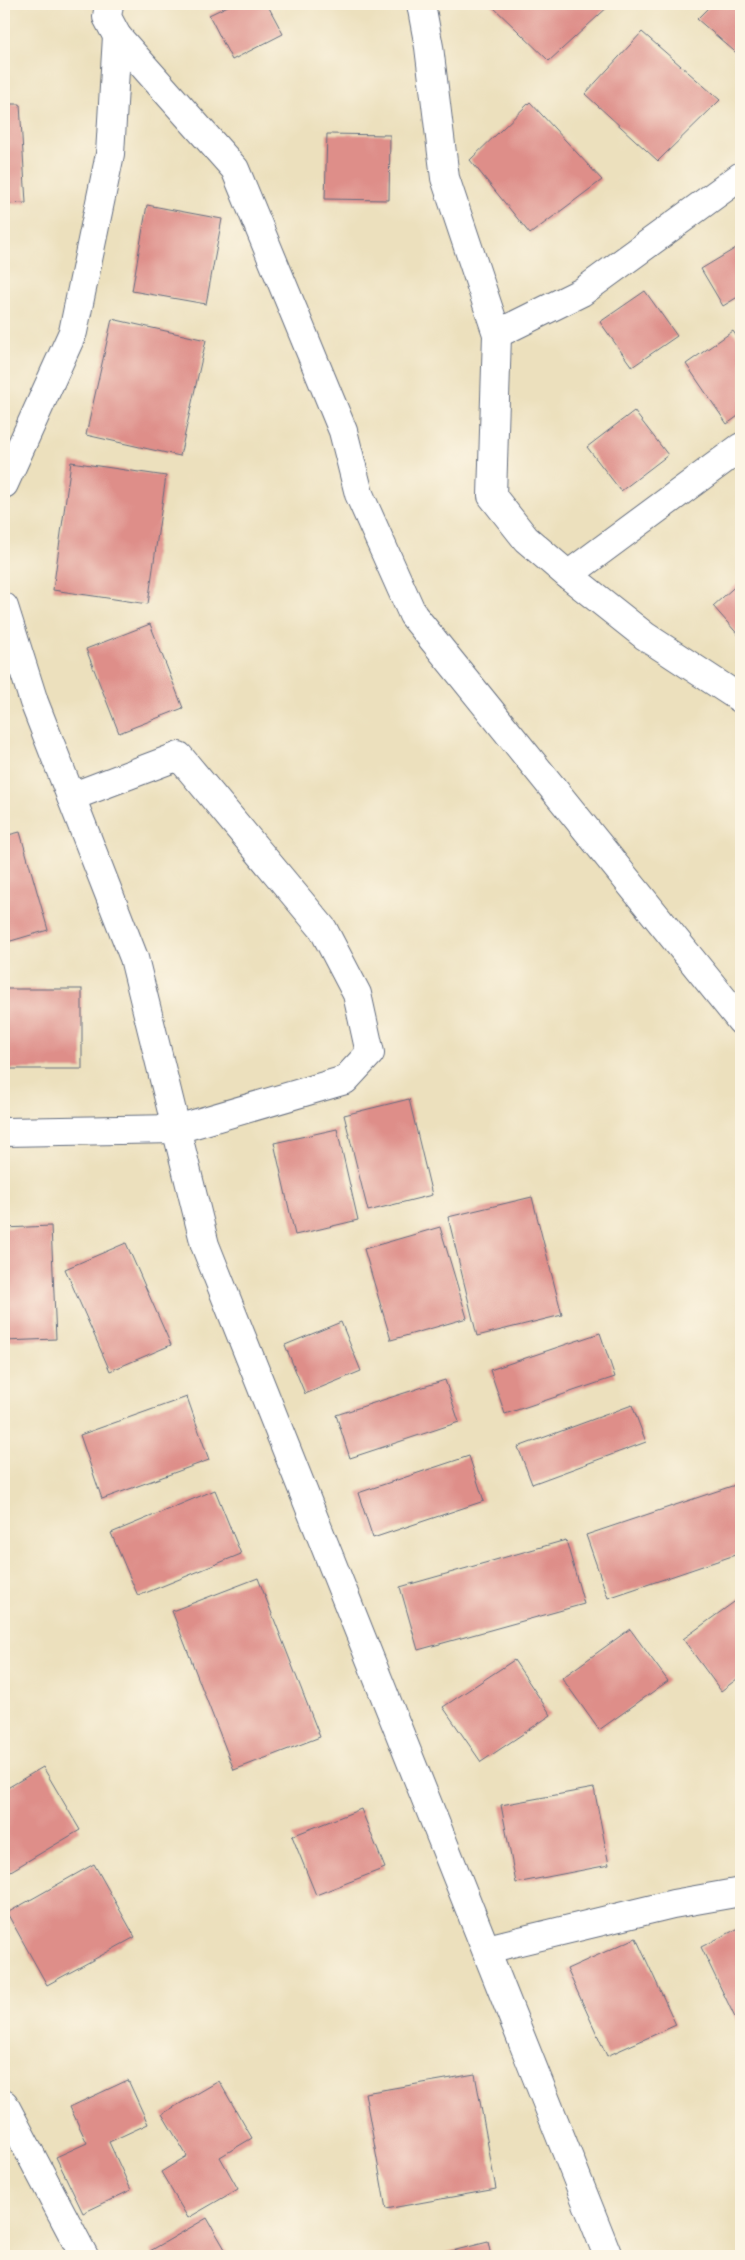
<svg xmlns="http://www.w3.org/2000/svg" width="745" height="2260" viewBox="0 0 745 2260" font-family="'Patrick Hand',sans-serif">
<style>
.building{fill:#de8e89}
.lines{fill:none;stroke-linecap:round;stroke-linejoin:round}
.minor-casing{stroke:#646d7f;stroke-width:30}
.tertiary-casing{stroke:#646d7f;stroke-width:30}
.minor{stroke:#fff;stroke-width:28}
.tertiary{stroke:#fff;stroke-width:28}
</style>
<rect width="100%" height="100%" fill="#fcf5e5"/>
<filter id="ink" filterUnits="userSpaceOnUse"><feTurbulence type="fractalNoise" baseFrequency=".02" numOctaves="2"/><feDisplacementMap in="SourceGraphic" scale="10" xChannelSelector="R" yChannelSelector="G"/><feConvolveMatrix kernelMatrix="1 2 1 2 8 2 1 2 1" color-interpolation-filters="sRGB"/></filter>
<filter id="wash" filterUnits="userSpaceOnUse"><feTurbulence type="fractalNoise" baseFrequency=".0096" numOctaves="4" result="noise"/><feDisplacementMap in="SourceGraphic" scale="20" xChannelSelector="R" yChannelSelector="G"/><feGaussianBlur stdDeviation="1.12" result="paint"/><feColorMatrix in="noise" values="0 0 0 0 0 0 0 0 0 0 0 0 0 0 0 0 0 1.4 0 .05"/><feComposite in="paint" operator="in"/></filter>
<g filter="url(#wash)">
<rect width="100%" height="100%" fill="#ece0bd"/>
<g id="blocks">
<g class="building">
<path d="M232,4H267L283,34L232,60L209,15Z"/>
<path d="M490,4H611L549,61Z"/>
<path d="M712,4H741V57L697,19Z"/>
<path d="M642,32L720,100L658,161L585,94Z"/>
<path d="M530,102L602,180L530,234L470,160Z"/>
<path d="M4,104H20L26,203L4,204Z"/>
<path d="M327,134L390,135L389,200L325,199Z"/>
<path d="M147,205L222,219L206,304L132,291Z"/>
<path d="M741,245V295L723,306L701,269Z"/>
<path d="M645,291L677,336L632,367L600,322Z"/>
<path d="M112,319L206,340L180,456L86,435Z"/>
<path d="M733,331L741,343V414L727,424L686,364Z"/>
<path d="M634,411L668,455L621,491L587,447Z"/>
<path d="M71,462L166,476L148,604L53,590Z"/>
<path d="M741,581V638L713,606Z"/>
<path d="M150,624L183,708L119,733L86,649Z"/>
<path d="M20,832L48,930L4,943V836Z"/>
<rect x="4" y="989" width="78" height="80"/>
<path d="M409,1099L432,1195L368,1211L344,1115Z"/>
<path d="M337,1129L358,1220L295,1235L274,1143Z"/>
<path d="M532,1197L562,1315L477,1336L448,1217Z"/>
<path d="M51,1226L56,1339L4,1341V1228Z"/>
<path d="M440,1227L467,1318L391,1340L364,1249Z"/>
<path d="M126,1243L171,1345L110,1371L65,1269Z"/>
<path d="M341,1322L361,1371L305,1394L285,1345Z"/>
<path d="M600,1333L615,1377L505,1414L490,1370Z"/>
<path d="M445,1380L459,1422L350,1458L336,1415Z"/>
<path d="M187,1397L209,1460L102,1499L80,1435Z"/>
<path d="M632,1405L646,1442L532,1484L518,1447Z"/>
<path d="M469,1456L484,1501L373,1538L358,1493Z"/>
<path d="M741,1483V1553L608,1598L586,1535Z"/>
<path d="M215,1490L241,1554L138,1596L111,1533Z"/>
<path d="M566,1540L584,1604L418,1650L400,1587Z"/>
<path d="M258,1578L320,1737L234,1770L172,1611Z"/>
<path d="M741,1597V1676L721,1691L683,1639Z"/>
<path d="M630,1629L668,1681L599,1730L562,1678Z"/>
<path d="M514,1660L551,1715L481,1762L443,1707Z"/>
<path d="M43,1767L80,1830L4,1875V1790Z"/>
<path d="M594,1788L609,1865L516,1883L501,1805Z"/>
<path d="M361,1809L385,1868L316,1895L292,1836Z"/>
<path d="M94,1864L135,1937L47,1985L7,1913Z"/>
<path d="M741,1927V2030L701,1947Z"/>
<path d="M636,1938L676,2025L607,2056L567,1969Z"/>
<path d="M475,2074L496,2189L386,2209L365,2093Z"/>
<path d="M128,2080L148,2124L109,2142L131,2190L83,2213L56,2157L87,2143L70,2107Z"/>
<path d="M219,2081L252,2138L220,2157L238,2189L188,2218L161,2172L187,2156L162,2114Z"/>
<path d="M207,2218L229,2256H154L150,2251Z"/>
<path d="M488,2242L491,2256H432Z"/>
</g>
</g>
</g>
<g filter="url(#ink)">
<use href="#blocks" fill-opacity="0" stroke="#646d7f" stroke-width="1"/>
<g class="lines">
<defs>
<g id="minor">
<path d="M421,4L429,47L445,178L497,334L492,496L526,539L568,575L645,636L741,699"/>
<path d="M117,36L235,169L343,431L359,494L413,615L741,1021"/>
<path d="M497,334L582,292L741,176"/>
<path d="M568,575L741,447"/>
<path d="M4,1132L177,1129L345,1080L370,1053L357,994L323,929L179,756L71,797"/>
<path d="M487,1949L673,1904L741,1892"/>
<path d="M4,2104L84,2256"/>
</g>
<g id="tertiary">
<path d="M4,484L73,332L110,154L117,36L107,17L109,4"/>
<path d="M4,607L34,702L134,958L205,1245L608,2256"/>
</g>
</defs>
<use href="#minor" class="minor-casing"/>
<use href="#tertiary" class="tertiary-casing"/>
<use href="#minor" class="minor"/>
<use href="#tertiary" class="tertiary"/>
</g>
</g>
<rect width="745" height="2260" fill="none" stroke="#fcf5e5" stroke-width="20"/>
</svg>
